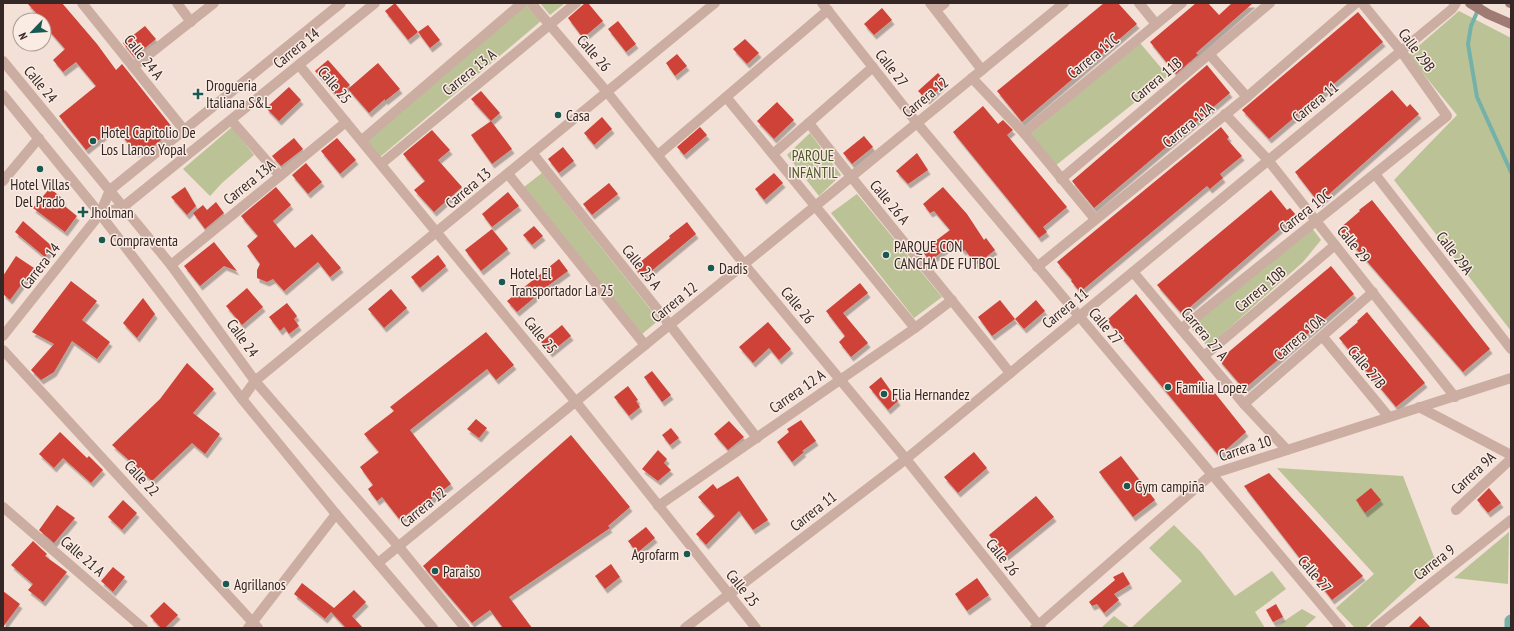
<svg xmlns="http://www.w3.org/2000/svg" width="1514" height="631" viewBox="0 0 1514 631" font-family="'PT Sans Narrow',sans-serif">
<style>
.green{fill:#bbc296}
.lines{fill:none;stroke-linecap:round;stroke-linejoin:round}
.stream{stroke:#73b1a9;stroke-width:4}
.canal{stroke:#73b1a9;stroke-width:13}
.building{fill:#cf4238;filter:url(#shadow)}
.minor{stroke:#cbada2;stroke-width:10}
.tertiary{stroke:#cbada2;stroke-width:10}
.secondary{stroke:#9f7b73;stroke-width:10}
.poi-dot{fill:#185952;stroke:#faebe3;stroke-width:1.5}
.labels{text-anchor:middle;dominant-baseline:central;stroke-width:3;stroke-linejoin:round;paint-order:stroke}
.street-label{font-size:15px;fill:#352725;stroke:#faebe3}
.poi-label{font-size:15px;fill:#352725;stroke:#faebe3;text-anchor:start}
.park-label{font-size:15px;fill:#4c5527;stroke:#faebe3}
</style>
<defs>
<filter id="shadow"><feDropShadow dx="2.5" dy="4.5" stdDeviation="0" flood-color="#0004"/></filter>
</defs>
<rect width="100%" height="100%" fill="#f3e0d6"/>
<g class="green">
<path d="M540,3H565L550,15Z"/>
<path d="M525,4L541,21L380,157L366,140Z"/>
<path d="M1459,11L1511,38V331L1394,180L1457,115L1408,55Z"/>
<path d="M1140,43L1168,76L1055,166L1028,136Z"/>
<path d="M232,127L254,155L222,183L210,196L183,169Z"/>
<path d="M810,133L841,175L819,196L787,155Z"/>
<path d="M542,173L659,320L642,334L524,187Z"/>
<path d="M857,194L942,297L914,318L831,213Z"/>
<path d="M1312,228L1321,240L1303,262L1208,347L1190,327Z"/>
<path d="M1277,468L1403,476L1436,562L1365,628H1355L1336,608L1374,574Z"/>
<path d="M1174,525L1201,552L1235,596L1272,571L1286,589L1255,612L1265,628H1131L1182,581L1149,548Z"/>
<path d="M1509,532L1508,584L1454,578Z"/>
<path d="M1302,609L1316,617L1304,628H1274Z"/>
<path d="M1114,616L1130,628H1101Z"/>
</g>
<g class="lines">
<path class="stream" d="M1481,3L1471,26L1468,44L1477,97L1511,172"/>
<path class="canal" d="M1511,628V621"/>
</g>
<g class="building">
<path d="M27,3H62L97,44L116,70L122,64L172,127L159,137L161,140L146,152L143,148L136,153L115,127L86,150L59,116L96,86L76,62L63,72L53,60L65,49L44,25V20H40L38,18L40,17Z"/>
<path d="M395,3L418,32L408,40L385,11Z"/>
<path d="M585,3H588L603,21L583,38L568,18Z"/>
<path d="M1104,3H1118L1137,24L1022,122L997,91Z"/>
<path d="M1196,3H1208L1219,15L1232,3H1253L1196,53L1198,55L1176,74L1150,42Z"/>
<path d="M882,8L892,20L874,35L864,24Z"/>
<path d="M1358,12L1383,42L1269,139L1242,110Z"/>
<path d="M618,21L636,44L626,52L608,29Z"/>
<path d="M428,25L440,40L430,48L418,32Z"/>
<path d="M145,26L156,39L134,57L123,43Z"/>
<path d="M745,39L759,53L747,64L733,49Z"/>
<path d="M677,54L687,66L675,76L666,63Z"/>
<path d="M328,60L350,85L337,96L315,71Z"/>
<path d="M378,63L400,89L385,101V99L369,113L348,89Z"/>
<path d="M1207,65L1230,93L1094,208L1072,181Z"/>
<path d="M938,73L946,82L927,100L918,91Z"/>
<path d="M289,87L301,100L279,121L266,108Z"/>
<path d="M1392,90L1407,107L1410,104L1419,114L1319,203L1295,172Z"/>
<path d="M481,91L500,113L491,121L471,99Z"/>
<path d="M777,102L794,120L774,139L757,121Z"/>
<path d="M983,106L998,124L1003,120L1013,130L1007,135L1067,207L1043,227L1047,232L1039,238L953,132Z"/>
<path d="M602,117L612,129L594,145L584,133Z"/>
<path d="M491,121L512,149L492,164L471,135Z"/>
<path d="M700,127L707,135L684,155L677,147Z"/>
<path d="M1221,127L1229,137L1227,139L1242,156L1220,174L1223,178L1210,189L1207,186L1080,292L1071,281L1072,280L1057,262Z"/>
<path d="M432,130L450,150L438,160L462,187L434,212L414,190L425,181L403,154Z"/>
<path d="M864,136L873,147L852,164L843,153Z"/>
<path d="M294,138L303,149L281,166L272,156Z"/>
<path d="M337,138L356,160L340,174L321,151Z"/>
<path d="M563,147L574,161L559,173L548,159Z"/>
<path d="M917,153L928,170L908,184L896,171Z"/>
<path d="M306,163L322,182L308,194L292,175Z"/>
<path d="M774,173L783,183L764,200L755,189Z"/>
<path d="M609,183L618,194L592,215L583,204Z"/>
<path d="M185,187L196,206L187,215L171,197Z"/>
<path d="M276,187L291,205L273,221L295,248L312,234L341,268L330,277L318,262L284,291L273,279L267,282L257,278V270L260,264L247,246L258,236L241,216Z"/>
<path d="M943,187L967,214L984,240L986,238L995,250L976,265L965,250L963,251L956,241L930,261L922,251L950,230L934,211L930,213L923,204Z"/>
<path d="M50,188L64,200L61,203L77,216L65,232L33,208Z"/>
<path d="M1271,190L1287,210L1290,208L1296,215L1182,314L1157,285Z"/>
<path d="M508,192L519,206L492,227L482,214Z"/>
<path d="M1372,200L1490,349L1463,372L1339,229L1360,211L1359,210Z"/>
<path d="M216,202L224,213L205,229L193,213L203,205L207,210Z"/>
<path d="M23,221L53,247L45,257L15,232Z"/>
<path d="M687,222L696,234L643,278L634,267L670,238L669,236Z"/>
<path d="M534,226L543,236L532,245L523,235Z"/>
<path d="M492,229L508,249L481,271L465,250Z"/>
<path d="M214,242L237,271L224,266L200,286L184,266Z"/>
<path d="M438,255L446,266L420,288L411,277Z"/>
<path d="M16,256L34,268L10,300L3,294V276Z"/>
<path d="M559,259L568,271L534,296L535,297L517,312L507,301Z"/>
<path d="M1331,266L1354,294L1244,389L1219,360Z"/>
<path d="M71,281L97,301L82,320L110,342L97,359L72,341L54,372L41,380L31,370L54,344L32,332Z"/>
<path d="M860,283L868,293L843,313L868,343L851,357L839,342L845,336L826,311Z"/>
<path d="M247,288L263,307L242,325L226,306Z"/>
<path d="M391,289L407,308L384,328L368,309Z"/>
<path d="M1136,294L1246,432L1219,456L1107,320Z"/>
<path d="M143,298L155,314L137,338L123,323Z"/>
<path d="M1000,300L1015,319L992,336L978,317Z"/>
<path d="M1036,300L1045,311L1024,329L1015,319Z"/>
<path d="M287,303L297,316L294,319L299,326L289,334L284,327L280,331L269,317Z"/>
<path d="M1367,312L1425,383L1396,407L1339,338L1358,322L1357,321Z"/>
<path d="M768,322L791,349L779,360L769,348L753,363L739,347Z"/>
<path d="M562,325L571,336L550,353L541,342Z"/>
<path d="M486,332L514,365L496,380L487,369L410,430L451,484L421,507L419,505L400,520L382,497L377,501L368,489L373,485L360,467L379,452L364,434L394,411L390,407Z"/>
<path d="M187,363L214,389L193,413L220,434L205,454L192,443L152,481L112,445L160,399Z"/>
<path d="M652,371L671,395L662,402L644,377Z"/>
<path d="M881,377L898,401L888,410L869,387Z"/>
<path d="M628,386L638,400L636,401L640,407L629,416L614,397Z"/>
<path d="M476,419L487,428L479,438L467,429Z"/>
<path d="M801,420L816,441L802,451L804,452L792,462L777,442L789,432L787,429Z"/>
<path d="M729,421L744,437L728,450L714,434Z"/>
<path d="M671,428L679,438L670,445L662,435Z"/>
<path d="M60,432L87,458L89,456L103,470L91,483L63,458L54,468L39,454Z"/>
<path d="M571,435L630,507L608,526L610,528L509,597L532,628H503L490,610L472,623L423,566Z"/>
<path d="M658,450L667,459L664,463L671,470L658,481L642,469Z"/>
<path d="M974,452L987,468L958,493L944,477Z"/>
<path d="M1121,456L1155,500L1133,517L1099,472Z"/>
<path d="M1269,473L1363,576L1332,600L1244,486Z"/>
<path d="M738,476L768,520L753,530L739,511L706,545L696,534L715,516L698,497L713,484L717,489Z"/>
<path d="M1371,488L1381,500L1365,513L1356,500Z"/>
<path d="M1489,488L1501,503L1488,513L1477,500Z"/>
<path d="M1036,496L1054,517L1006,556L989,535Z"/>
<path d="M123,500L137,513L122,530L108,517Z"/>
<path d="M57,505L75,518L54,543L39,530Z"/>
<path d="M646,527L655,538L637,553L628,541Z"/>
<path d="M33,541L47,554L45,556L67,572L43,602L28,590L33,584L11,565Z"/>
<path d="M611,564L620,577L605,589L595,576Z"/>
<path d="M113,567L125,577L113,592L101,581Z"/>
<path d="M1123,572L1130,584L1114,594L1119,600L1104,613L1097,604L1092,606L1089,602L1115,580L1113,577Z"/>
<path d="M977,578L989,595L967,611L955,594Z"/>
<path d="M302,583L334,608L354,590L366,602L352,616L363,628H346L331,612L325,619L294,594Z"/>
<path d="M3,591L20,604L3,627Z"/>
<path d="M164,602L178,615L165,628H161L150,616Z"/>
<path d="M1276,604L1283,617L1273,622L1266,610Z"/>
<path d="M1420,616L1431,628H1408Z"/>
</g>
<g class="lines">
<g class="minor">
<path d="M82,3L184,130"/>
<path d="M177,3L191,22"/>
<path d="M531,3L607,92L744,264L906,459L1041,628"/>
<path d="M822,3L917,123L1341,628"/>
<path d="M930,3L982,70"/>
<path d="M1139,3L1156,24"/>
<path d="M936,10L945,3"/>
<path d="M1210,55L1247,97"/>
<path d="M299,65L576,402L756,628"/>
<path d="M133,67L214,3"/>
<path d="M972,78L1024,133L1095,219"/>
<path d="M726,97L915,328"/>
<path d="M1225,114L1268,160L1455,397"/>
<path d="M231,120L280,176"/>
<path d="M809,123C874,208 944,289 1010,373"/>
<path d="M1024,133L1182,3"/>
<path d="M362,140L522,3"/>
<path d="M533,154L670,325L757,438"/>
<path d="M773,154L873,67"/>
<path d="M658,155L828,10"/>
<path d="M381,164L576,3"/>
<path d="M508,174L645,345"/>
<path d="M1375,174L1511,349"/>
<path d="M1061,179L1270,3"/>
<path d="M3,181L39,138"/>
<path d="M171,265L346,122"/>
<path d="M1037,267L1247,97L1356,3"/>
<path d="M1133,272L1244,404L1287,450"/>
<path d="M1181,329L1447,116L1401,51L1362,3"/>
<path d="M1323,337L1388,416"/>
<path d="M3,350L258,628"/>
<path d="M1204,356L1335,245"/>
<path d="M242,399L255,381L715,3"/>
<path d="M1244,404L1373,292"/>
<path d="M1419,407L1511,455"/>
<path d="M658,506L915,328L952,300"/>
<path d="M3,507L143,628"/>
<path d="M1456,510L1511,459"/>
<path d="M378,563L1064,3"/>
<path d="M248,628L336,514"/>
<path d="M685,628L906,459L1452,9L1456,3"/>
<path d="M1035,628L1212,474L1511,378"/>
<path d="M1375,628L1511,520"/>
</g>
<g class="tertiary">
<path d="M3,61L171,265L255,381L399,547L465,628"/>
<path d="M3,95L100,214L242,399L336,514L433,628"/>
<path d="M100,214L123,207L375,3"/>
<path d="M3,336L100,214L110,190L341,3"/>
</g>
<g class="secondary">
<path d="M1470,3L1488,14L1511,24"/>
<path d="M1510,3H1511"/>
</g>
</g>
<g class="poi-dot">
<path d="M196 88h4v4h4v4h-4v4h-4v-4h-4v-4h4z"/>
<circle cx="558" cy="115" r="4"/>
<circle cx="93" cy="141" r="4"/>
<circle cx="40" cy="169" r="4"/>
<path d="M81 206h4v4h4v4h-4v4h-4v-4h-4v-4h4z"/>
<circle cx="102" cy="240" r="4"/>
<circle cx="886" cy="255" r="4"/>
<circle cx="711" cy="268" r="4"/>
<circle cx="502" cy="282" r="4"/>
<circle cx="1168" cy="387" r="4"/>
<circle cx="884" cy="394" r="4"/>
<circle cx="1127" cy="486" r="4"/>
<circle cx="687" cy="554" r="4"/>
<circle cx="435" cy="571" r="4"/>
<circle cx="226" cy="584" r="4"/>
</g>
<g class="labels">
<g class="street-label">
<text transform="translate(296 48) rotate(-39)">Carrera 14</text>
<text transform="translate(1417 50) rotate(53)">Calle 29B</text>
<text transform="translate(594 53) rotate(49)">Calle 26</text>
<text transform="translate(1093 56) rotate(-39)">Carrera 11C</text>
<text transform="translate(144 57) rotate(51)">Calle 24 A</text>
<text transform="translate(892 68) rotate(52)">Calle 27</text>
<text transform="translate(469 72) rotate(-39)">Carrera 13 A</text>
<text transform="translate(1156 80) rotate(-40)">Carrera 11B</text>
<text transform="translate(41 84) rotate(50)">Calle 24</text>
<text transform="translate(335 85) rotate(50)">Calle 25</text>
<text transform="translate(925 97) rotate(-39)">Carrera 12</text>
<text transform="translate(1315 102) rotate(-39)">Carrera 11</text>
<text transform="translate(1188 125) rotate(-39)">Carrera 11A</text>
<text transform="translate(249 182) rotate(-39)">Carrera 13A</text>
<text transform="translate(468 188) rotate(-40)">Carrera 13</text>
<text transform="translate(890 202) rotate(50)">Calle 26 A</text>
<text transform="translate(1305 211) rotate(-38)">Carrera 10C</text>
<text transform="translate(1354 244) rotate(51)">Calle 29</text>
<text transform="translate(1455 253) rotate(52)">Calle 29A</text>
<text transform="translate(40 266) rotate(-52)">Carrera 14</text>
<text transform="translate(642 267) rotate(51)">Calle 25 A</text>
<text transform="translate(1260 289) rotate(-40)">Carrera 10B</text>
<text transform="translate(674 302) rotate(-39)">Carrera 12</text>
<text transform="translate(798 305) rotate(50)">Calle 26</text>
<text transform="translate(1065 308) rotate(-39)">Carrera 11</text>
<text transform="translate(1106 326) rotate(50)">Calle 27</text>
<text transform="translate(1205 334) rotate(50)">Carrera 27 A</text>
<text transform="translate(541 335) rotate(51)">Calle 25</text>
<text transform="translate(1299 337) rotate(-41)">Carrera 10A</text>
<text transform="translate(243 338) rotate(54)">Calle 24</text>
<text transform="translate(1367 367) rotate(51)">Calle 27B</text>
<text transform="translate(797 391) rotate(-35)">Carrera 12 A</text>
<text transform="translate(1245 448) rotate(-18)">Carrera 10</text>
<text transform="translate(1473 473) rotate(-43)">Carrera 9A</text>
<text transform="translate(142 478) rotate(47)">Calle 22</text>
<text transform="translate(423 507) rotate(-39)">Carrera 12</text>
<text transform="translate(813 511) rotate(-38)">Carrera 11</text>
<text transform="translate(83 556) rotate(41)">Calle 21 A</text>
<text transform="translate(1003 557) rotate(51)">Calle 26</text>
<text transform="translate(1434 562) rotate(-38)">Carrera 9</text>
<text transform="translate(1315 574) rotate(50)">Calle 27</text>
<text transform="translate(743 588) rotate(51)">Calle 25</text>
</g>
<g class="poi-label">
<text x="206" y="85">Drogueria<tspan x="206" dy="17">Italiana S&amp;L</tspan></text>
<text x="566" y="115">Casa</text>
<text x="101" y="132">Hotel Capitolio De<tspan x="101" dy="17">Los Llanos Yopal</tspan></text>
<text x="40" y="184" text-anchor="middle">Hotel Villas<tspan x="40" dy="17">Del Prado</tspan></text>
<text x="91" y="212">Jholman</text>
<text x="110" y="240">Compraventa</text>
<text x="894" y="246">PARQUE CON<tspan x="894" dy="17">CANCHA DE FUTBOL</tspan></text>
<text x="719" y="268">Dadis</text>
<text x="510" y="273">Hotel El<tspan x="510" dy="17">Transportador La 25</tspan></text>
<text x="1176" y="387">Familia Lopez</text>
<text x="892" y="394">Flia Hernandez</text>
<text x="1135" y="486">Gym campiña</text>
<text x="679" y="554" text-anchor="end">Agrofarm</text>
<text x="443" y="571">Paraiso</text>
<text x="234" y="584">Agrillanos</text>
</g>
<g class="park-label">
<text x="813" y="155">PARQUE<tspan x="813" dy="17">INFANTIL</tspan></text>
</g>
</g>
<rect width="1514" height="631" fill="none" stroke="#352725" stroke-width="8"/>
<g transform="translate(32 32) rotate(245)"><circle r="19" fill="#faebe3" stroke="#ab9d97"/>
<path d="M0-3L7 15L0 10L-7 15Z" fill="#185952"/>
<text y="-6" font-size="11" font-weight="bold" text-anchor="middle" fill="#352725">N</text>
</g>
</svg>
